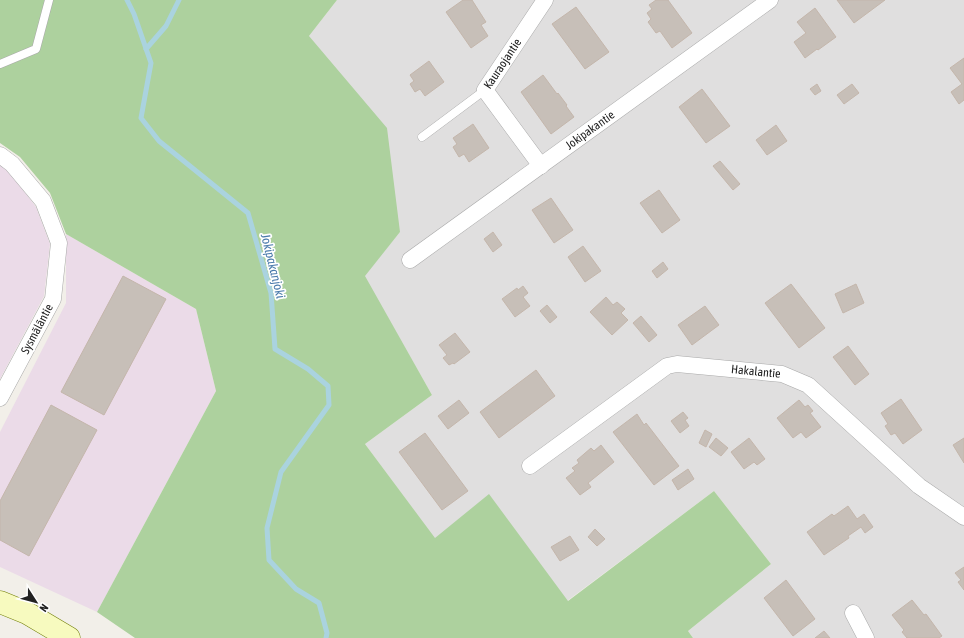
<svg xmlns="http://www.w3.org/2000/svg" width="964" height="638" viewBox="0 0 964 638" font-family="'Asap Condensed',sans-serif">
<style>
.residential{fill:#e0dfdf}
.industrial{fill:#ebdbe8}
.forest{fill:#add19e}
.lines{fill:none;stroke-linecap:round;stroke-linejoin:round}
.stream{stroke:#aad3df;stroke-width:5}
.building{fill:#c7bfb8;stroke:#c4b6ab}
.lane-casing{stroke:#a9a9a9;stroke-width:9}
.street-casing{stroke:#a9a9a9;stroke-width:17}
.secondary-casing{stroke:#707d05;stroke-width:23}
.lane{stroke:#fff;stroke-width:8}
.street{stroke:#fff;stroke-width:16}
.secondary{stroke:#f7fabf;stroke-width:22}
.labels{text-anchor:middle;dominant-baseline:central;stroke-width:3.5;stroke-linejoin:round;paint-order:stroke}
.street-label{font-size:12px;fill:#222;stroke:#fff}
.water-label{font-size:13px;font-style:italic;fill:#4a7aab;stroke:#fff}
</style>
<rect width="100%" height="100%" fill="#f2efe9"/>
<path class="residential" d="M337,0H964V638H693L688,631L771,564L714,491L567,601L489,495L435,539L365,444L432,395L364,276L400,232L309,36Z"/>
<g class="industrial">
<path d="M0,165L8,170L36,207L50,244L44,296L0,379Z"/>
<path d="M66,234L196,309L216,391L97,612L0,567V432L66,303Z"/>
</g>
<path class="forest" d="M0,0H337L309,36L387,128L400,232L365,276L432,395L365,444L435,538L489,494L568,601L714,491L771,564L688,631L693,638H135L97,612L216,391L196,309L66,234L50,193L20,157L0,143Z"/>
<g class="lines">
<g class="stream">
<path d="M127,0L134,14L151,63L141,118L159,141L248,213L271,293L275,349L308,369L328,386L329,405L281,472L267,528L269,560L296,589L319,603L327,633L326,638"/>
<path d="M146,49L166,26L179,0"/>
</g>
</g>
<g class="building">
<path d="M463,0H472L486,22L481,25L488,36L471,48L446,12Z"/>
<path d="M656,0H668L692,33L672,48L660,31L656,33L648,22L651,19L647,13L652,9L649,5Z"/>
<path d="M837,0H885L854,23Z"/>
<path d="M576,7L609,52L585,69L552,24Z"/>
<path d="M815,8L836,37L818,50L817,49L805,58L794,42L806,33L797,22Z"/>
<path d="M964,58V100L959,104L951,92L962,84L950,68Z"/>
<path d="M429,61L444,82L425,96L420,89L415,92L410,84L414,81L410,75Z"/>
<path d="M543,75L557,94L558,93L567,105L566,106L574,117L551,134L521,92Z"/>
<path d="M817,84L821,91L815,95L810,89Z"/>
<path d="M852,84L859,93L844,104L837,95Z"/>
<path d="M702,89L730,126L706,143L679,107Z"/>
<path d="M473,124L489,148L469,162L464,154L459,157L453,147L457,144L453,138Z"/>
<path d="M776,125L787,141L767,155L756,140Z"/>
<path d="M720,161L740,184L733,190L713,166Z"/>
<path d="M659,190L680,220L662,233L640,203Z"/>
<path d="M551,198L573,230L554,243L532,210Z"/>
<path d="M493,232L502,245L493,252L484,239Z"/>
<path d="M583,246L601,271L585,282L568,257Z"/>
<path d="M663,262L668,269L657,278L652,271Z"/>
<path d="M123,276L166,299L104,415L61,392Z"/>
<path d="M791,284L825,328L799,348L765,303Z"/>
<path d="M856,284L864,303L843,313L835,294Z"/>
<path d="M523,286L528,293L523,297L530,306L515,317L502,299L517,288L518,290Z"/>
<path d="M606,297L613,305L617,302L625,309L621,313L628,320L612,335L590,312Z"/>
<path d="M547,305L557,317L550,323L540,311Z"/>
<path d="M705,306L719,325L692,345L678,325Z"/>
<path d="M641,316L657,335L649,342L633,323Z"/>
<path d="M455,333L470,352L454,364L453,363L449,365L443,358L447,355L439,345Z"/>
<path d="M848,346L869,374L855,385L833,357Z"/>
<path d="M536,370L555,396L499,438L480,412Z"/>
<path d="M901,399L922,430L903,444L895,433L891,435L885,426L888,424L881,413Z"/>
<path d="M459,400L469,413L448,429L438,416Z"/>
<path d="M799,400L805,407L808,405L813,411L810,413L821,427L806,438L801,432L793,438L777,418Z"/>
<path d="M51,405L97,430L29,556L0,540V501Z"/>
<path d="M683,412L688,418L685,420L689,426L680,433L671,421Z"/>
<path d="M637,414L644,425L646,423L679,466L654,485L613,432Z"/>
<path d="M705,430L712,434L706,447L699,443Z"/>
<path d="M425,433L468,491L442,510L399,452Z"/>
<path d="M716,438L728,448L721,456L709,447Z"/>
<path d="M749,438L765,459L757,465L754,462L744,469L731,452Z"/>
<path d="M964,438V463L953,445Z"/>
<path d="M601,445L614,462L588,483L591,487L580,495L566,478L575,471L572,468L579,463L577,460L591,448L594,451Z"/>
<path d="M688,469L694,479L678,490L672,480Z"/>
<path d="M848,506L857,519L864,514L873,527L865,533L861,527L848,536L849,538L824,555L807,532L832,514L834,516Z"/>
<path d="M595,529L605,539L597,546L588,537Z"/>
<path d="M570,536L579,550L560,561L551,547Z"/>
<path d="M964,567V590L958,582L961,580L955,573Z"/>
<path d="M786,580L815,619L793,636L764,598Z"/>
<path d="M912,600L924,615L926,614L942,636L939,638H907L902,632L904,630L892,615Z"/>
<path d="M824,631L830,638H815Z"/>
</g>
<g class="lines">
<defs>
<g id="lane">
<path d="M0,64L36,49L49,0"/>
<path d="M422,137L485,90"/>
</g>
<g id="street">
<path d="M0,155L12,164L43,201L59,243L53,299L0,398"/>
<path id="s1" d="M541,166L485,90L545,0"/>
<path id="s2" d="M410,260L770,0"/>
<path id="s3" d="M530,466L667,366L677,364L782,374L808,385L919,486L964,517"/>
<path d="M853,613L866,638"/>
</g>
<path id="secondary" d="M0,602L27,613L69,638"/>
</defs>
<use href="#lane" class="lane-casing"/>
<use href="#street" class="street-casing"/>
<use href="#secondary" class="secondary-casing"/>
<use href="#lane" class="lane"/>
<use href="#street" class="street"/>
<use href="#secondary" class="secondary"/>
</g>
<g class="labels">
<g class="street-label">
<text stroke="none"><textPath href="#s1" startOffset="126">Kauraojantie</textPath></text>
<text stroke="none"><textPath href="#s2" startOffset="222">Jokipakantie</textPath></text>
<text transform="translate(37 329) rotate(-62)">Sysmäläntie</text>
<text stroke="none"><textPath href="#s3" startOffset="259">Hakalantie</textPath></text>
</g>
<g class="water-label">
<text transform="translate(273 266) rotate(76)">Jokipakanjoki</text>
</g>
</g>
<g transform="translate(36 602) rotate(126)" stroke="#ffffff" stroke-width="3" paint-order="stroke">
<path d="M0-3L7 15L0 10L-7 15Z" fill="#222222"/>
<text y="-6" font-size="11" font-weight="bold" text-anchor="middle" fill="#222222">N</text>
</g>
</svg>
